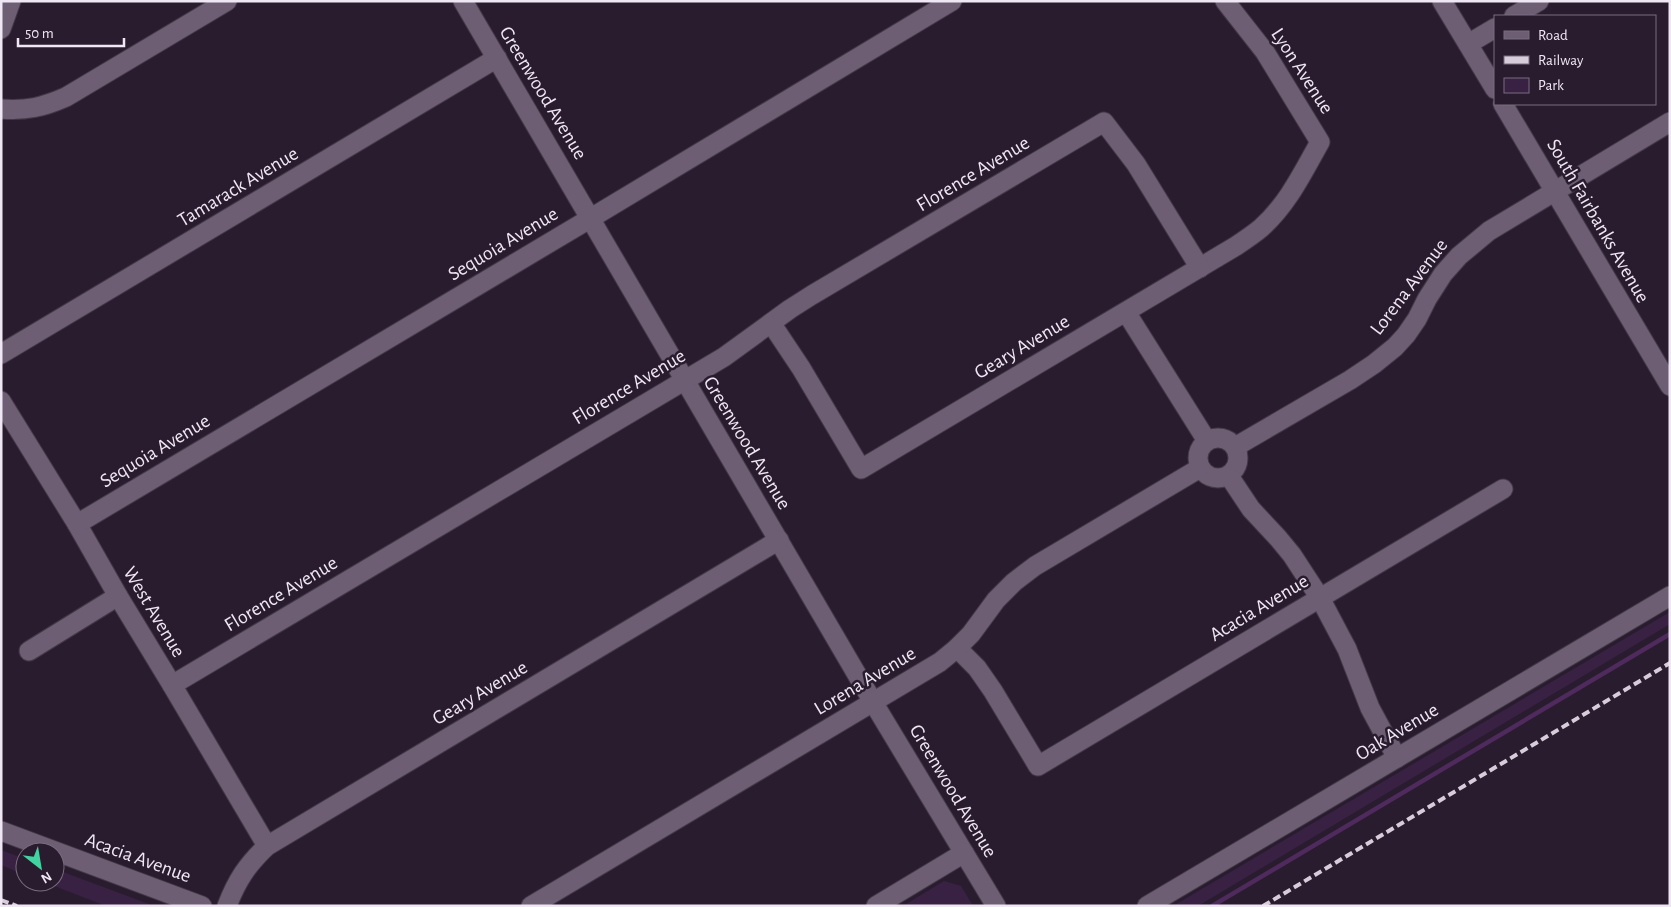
<svg xmlns="http://www.w3.org/2000/svg" width="1671" height="907" viewBox="0 0 1671 907" font-family="'Alegreya Sans',sans-serif">
<style>
.green{fill:#392143}
.lines{fill:none;stroke-linecap:round;stroke-linejoin:round}
.stream{stroke:#4e2a5d;stroke-width:4.5}
.minor-casing{stroke:#433848;stroke-width:21}
.minor{stroke:#6d5e74;stroke-width:19}
.rail{stroke:#d6ccda;stroke-width:4;stroke-dasharray:8 4;stroke-linecap:butt}
.labels{text-anchor:middle;dominant-baseline:central;stroke-width:5;stroke-linejoin:round;paint-order:stroke}
.street-label{font-size:20px;fill:#f0e7f4;stroke:#2a1c2f}
</style>
<rect width="100%" height="100%" fill="#2a1c2f"/>
<g class="green">
<path d="M1670,612V624L1198,906H1173Z"/>
<path d="M1,850L25,859V875L1,865Z"/>
<path d="M55,869L154,906H106L44,882H55Z"/>
<path d="M944,881L961,886L973,906H903Z"/>
</g>
<g class="lines">
<path class="stream" d="M1212,906L1670,634"/>
<defs>
<g id="minor">
<path d="M463,1L873,702L996,906"/>
<path d="M1442,1L1495,89"/>
<path d="M1514,16L1539,1"/>
<path d="M1,29L11,1"/>
<path d="M1468,44L1495,28"/>
<path d="M1503,104L1670,386"/>
<path d="M1,109C27,111 43,107 66,97L227,1"/>
<path d="M1126,312L1207,441"/>
<path d="M771,323L801,368L861,469L1236,246C1245,240 1254,234 1261,228C1288,204 1303,172 1320,142L1265,52L1225,1"/>
<path d="M1,354L497,58"/>
<path d="M1,401L77,524L118,596L172,685L267,846"/>
<circle cx="1218" cy="458" r="20"/>
<path d="M1235,447L1350,380L1374,364L1395,347L1406,335L1417,319L1427,299L1443,274L1459,256L1489,231L1670,122"/>
<path d="M1229,476L1251,509L1278,538L1292,555L1320,598L1347,649L1370,708L1397,758"/>
<path d="M77,524L591,218L952,1"/>
<path d="M957,648L977,668L993,691L1038,766L1503,489"/>
<path d="M29,651L118,596"/>
<path d="M172,685L724,357L790,309L812,295L1104,122L1136,164L1200,268"/>
<path d="M1,831L202,906"/>
<path d="M227,906C237,880 247,865 267,846L779,540"/>
<path d="M531,906L940,662L957,648L971,634L996,600L1014,582L1035,566L1200,468"/>
<path d="M876,906L964,853"/>
<path d="M1147,906L1670,596"/>
</g>
</defs>
<use href="#minor" class="minor-casing"/>
<use href="#minor" class="minor"/>
<g class="rail">
<path d="M1,900L17,906"/>
<path d="M1263,906L1670,663"/>
</g>
</g>
<g class="labels">
<g class="street-label">
<text transform="translate(1302 71) rotate(57)">Lyon Avenue</text>
<text transform="translate(543 93) rotate(59)">Greenwood Avenue</text>
<text transform="translate(973 174) rotate(-31)">Florence Avenue</text>
<text transform="translate(238 187) rotate(-31)">Tamarack Avenue</text>
<text transform="translate(1598 221) rotate(60)">South Fairbanks Avenue</text>
<text transform="translate(503 244) rotate(-31)">Sequoia Avenue</text>
<text transform="translate(1409 287) rotate(-53)">Lorena Avenue</text>
<text transform="translate(1022 347) rotate(-31)">Geary Avenue</text>
<text transform="translate(629 387) rotate(-31)">Florence Avenue</text>
<text transform="translate(747 443) rotate(59)">Greenwood Avenue</text>
<text transform="translate(155 451) rotate(-31)">Sequoia Avenue</text>
<text transform="translate(281 594) rotate(-31)">Florence Avenue</text>
<text transform="translate(1259 608) rotate(-31)">Acacia Avenue</text>
<text transform="translate(154 612) rotate(59)">West Avenue</text>
<text transform="translate(865 681) rotate(-31)">Lorena Avenue</text>
<text transform="translate(480 693) rotate(-31)">Geary Avenue</text>
<text transform="translate(1397 732) rotate(-31)">Oak Avenue</text>
<text transform="translate(953 791) rotate(59)">Greenwood Avenue</text>
<text transform="translate(138 858) rotate(20)">Acacia Avenue</text>
</g>
</g>
<rect width="1671" height="907" fill="none" stroke="#f0e7f4" stroke-width="5"/>
<rect x="1494" y="15" width="162" height="90" fill="#2a1c2f" stroke="#796d7e"/>
<rect x="1504" y="31" width="25" height="8" fill="#6d5e74" stroke="#796d7e"/>
<text x="1538" y="40" font-size="15" fill="#f0e7f4">Road</text>
<rect x="1504" y="56" width="25" height="8" fill="#d6ccda" stroke="#796d7e"/>
<text x="1538" y="65" font-size="15" fill="#f0e7f4">Railway</text>
<rect x="1504" y="78" width="25" height="15" fill="#392143" stroke="#796d7e"/>
<text x="1538" y="90" font-size="15" fill="#f0e7f4">Park</text>
<g transform="translate(40 867) rotate(149)"><circle r="24" fill="#2a1c2f" stroke="#796d7e"/>
<path d="M0-4L9 19L0 12L-9 19Z" fill="#41d4a1"/>
<text y="-8" font-size="14" font-weight="bold" text-anchor="middle" fill="#f0e7f4">N</text>
</g>
<path d="M18 38v8h106v-8" fill="none" stroke="#f0e7f4" stroke-width="2.5"/>
<text x="25" y="38" font-size="15" fill="#f0e7f4" stroke="#2a1c2f" stroke-width="4" paint-order="stroke">50 m</text>
</svg>
